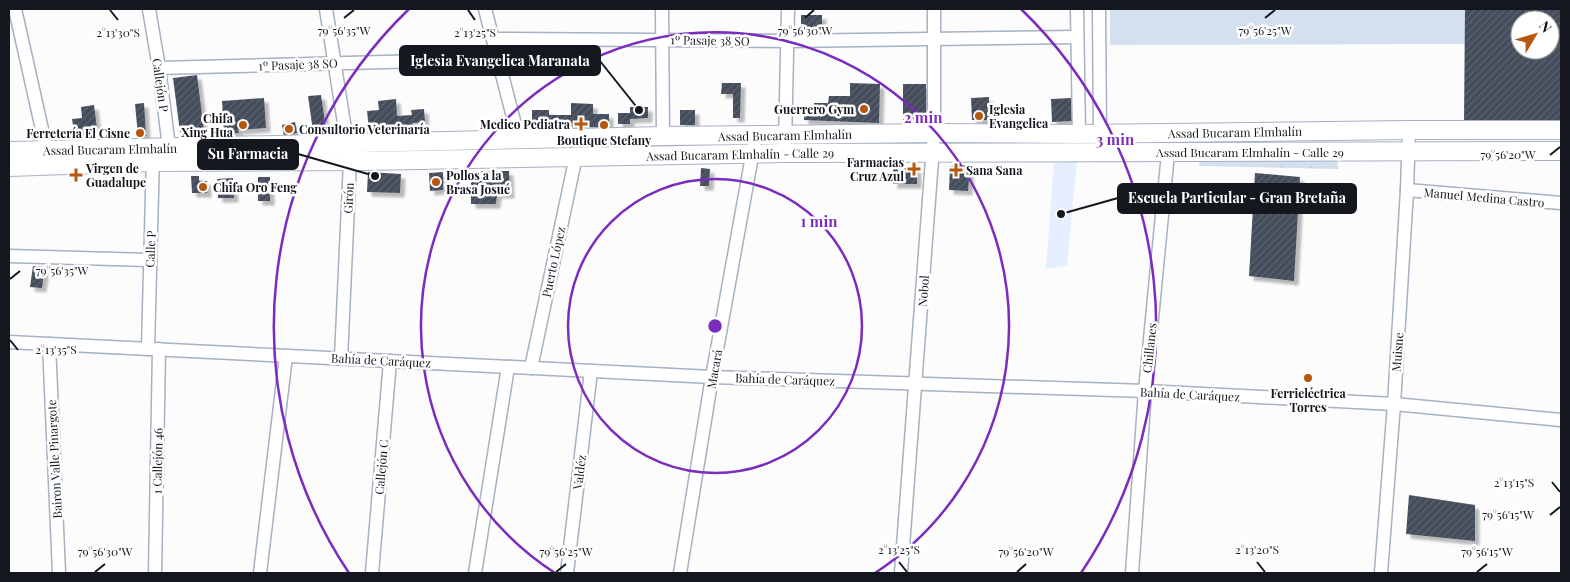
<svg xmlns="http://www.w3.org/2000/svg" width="1570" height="582" viewBox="0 0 1570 582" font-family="'Playfair Display',serif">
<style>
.built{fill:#e6efff}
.green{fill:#d4dfef}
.park{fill:url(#park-tufts)}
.building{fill:url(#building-hatch);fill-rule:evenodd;filter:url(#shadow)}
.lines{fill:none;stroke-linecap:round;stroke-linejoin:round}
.minor-casing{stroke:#a6b1c2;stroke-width:15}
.secondary-casing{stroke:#a6b1c2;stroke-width:20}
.minor{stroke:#fff;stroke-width:12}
.secondary{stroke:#fff;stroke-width:18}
.ticks{fill:none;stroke:#14181e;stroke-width:2}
.ring{fill:none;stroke:#7b2cbf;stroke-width:2.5}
.poi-dot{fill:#b6560f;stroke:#fff;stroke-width:2}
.labels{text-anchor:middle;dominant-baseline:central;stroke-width:5;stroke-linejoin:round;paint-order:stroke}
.street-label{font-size:12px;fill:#14181e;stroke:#fff}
.poi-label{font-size:12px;font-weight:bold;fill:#14181e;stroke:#fff;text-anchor:start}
.ticks-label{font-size:12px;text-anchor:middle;fill:#14181e;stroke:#fff;stroke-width:5;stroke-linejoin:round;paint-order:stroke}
.centre{fill:#7b2cbf;stroke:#fff;stroke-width:2.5}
.ring-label{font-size:15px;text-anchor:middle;font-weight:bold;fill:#7b2cbf;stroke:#fff;stroke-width:5;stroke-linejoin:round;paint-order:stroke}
.leader{fill:none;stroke:#14181e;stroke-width:2}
.callout-dot{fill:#14181e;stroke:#fff;stroke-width:2}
.callout{fill:#14181e;stroke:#14181e;stroke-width:2}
.callout-label{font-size:14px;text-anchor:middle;font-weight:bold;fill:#fff}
</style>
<defs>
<pattern id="park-tufts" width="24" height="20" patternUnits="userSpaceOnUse" patternTransform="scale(1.25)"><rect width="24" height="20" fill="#d4dfef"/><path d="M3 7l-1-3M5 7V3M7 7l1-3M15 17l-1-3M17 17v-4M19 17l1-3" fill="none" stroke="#b5bfcc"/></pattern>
<pattern id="building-hatch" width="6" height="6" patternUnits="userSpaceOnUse" patternTransform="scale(1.25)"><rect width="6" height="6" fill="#444d5c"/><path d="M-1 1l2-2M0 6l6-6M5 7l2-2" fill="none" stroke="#5b636f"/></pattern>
<filter id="shadow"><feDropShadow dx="4.5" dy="4.5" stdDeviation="1" flood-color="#0004"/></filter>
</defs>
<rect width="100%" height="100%" fill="#fcfcfc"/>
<path class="built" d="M1077,160L1067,266L1046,269L1054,162Z"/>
<path class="green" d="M1110,9H1465V44L1110,45Z"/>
<path class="park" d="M1200,156H1337L1338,169L1199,166Z"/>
<g class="building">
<path d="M1465,9H1561V121H1464ZM1520,20H1550V50H1520Z"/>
<rect x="801" y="15" width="21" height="17"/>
<path d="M197,75L204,131L184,133L180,132L173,78Z"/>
<path d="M722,83H741L740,118H733V94H721Z"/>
<path d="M850,83L880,84L879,123L804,120V106H814V103H828L829,96H850Z"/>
<rect x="903" y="84" width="23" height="36"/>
<path d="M321,95L326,129L313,131L308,96Z"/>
<path d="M989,97V120H972L971,98Z"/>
<path d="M264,98L266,128L238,130L239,133L224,134L222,101Z"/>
<path d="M1071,98L1072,121L1052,122L1051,99Z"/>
<path d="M396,99L397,116L412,115L411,110L424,109L425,122L412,123L413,126L369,129L367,111L379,110L378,101Z"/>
<path d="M144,103L146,136H138L135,104Z"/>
<path d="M571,103L593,104V114H609V127H532V110H549V115H571Z"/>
<path d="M94,105L98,136L75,138L72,119L82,118L81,107Z"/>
<path d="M630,107H648V118L630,119V124H618V113H630Z"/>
<rect x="680" y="110" width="15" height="15"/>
<path d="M504,120L505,129L494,130L492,121Z"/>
<path d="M295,122L297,133L284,136L282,125Z"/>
<path d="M954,165L970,166L968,191L949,190L950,167Z"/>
<path d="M701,168L710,169L709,186H700Z"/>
<rect x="893" y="168" width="24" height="16"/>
<path d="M471,171H509L510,194H497L496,204H471Z"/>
<path d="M368,172L401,174L400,193L367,192Z"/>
<path d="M443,172V190L430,191L429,173Z"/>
<path d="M1255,173L1300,177L1294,281L1249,276Z"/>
<path d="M191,176H199V181H207V193H192Z"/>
<rect x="258" y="177" width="12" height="24"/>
<path d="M233,178L234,198H218L217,179Z"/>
<path d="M33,266L45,267L42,288L30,287Z"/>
<path d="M1409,495L1475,505V541L1406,534Z"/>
</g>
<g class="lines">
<defs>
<g id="minor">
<path d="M15,9L48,156"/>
<path d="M149,9L159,68L170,155"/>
<path d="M326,9L350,161L341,358"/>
<path d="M485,9L519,140"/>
<path d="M662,9L663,136"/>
<path d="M1077,9L1079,134"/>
<path d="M1099,9L1100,134"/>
<path d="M493,39L788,41L1077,37"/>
<path d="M159,68L497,59"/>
<path d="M785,143L788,9"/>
<path d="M1407,190L1561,203"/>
<path d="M9,256L149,260"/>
<path d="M9,342L712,377L1145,391L1394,404L1561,420"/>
<path d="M49,344L59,573"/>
<path d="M148,349L153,154"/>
<path d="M531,368L576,156"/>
<path d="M155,573L159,349"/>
<path d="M260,573L286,356"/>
<path d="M372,573L390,361"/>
<path d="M475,573L508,367"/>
<path d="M567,573L591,371"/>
<path d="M680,573L712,377L754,145"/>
<path d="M901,573L934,133V9"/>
<path d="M1132,573L1145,391L1168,153"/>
<path d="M1381,573L1394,404L1407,190L1409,130"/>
</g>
<g id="secondary">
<path d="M9,151L663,136L934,133L1079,134L1409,130H1561"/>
<path d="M9,167L153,162L366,161L785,153L1561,151"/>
</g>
</defs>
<use href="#minor" class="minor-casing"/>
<use href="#secondary" class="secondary-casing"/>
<use href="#minor" class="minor"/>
<use href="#secondary" class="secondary"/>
</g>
<path class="ticks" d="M110,10L118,20M468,10L475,20M344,18L354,10M805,18L814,10M1265,18L1275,10M1550,155L1560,147M10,279L20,271M10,340L18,350M1552,482L1560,492M1550,515L1560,507M899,562L907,572M1257,562L1265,572M95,572L105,564M556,572L566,564M1017,572L1026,564M1477,572L1487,564"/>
<g class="ring">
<circle cx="715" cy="326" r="147"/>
<path d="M555 573A294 294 0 1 1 875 573"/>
<path d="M349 573A441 441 0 0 1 409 9M1021 9A441 441 0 0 1 1081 573"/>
</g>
<g class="poi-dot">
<circle cx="864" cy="109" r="5"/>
<circle cx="979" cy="116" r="5"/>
<path d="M578.5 116.5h5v5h5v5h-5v5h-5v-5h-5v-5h5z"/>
<circle cx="243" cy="125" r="5"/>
<circle cx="604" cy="125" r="5"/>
<circle cx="289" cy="129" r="5"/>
<circle cx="140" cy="133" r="5"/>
<path d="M911.5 161.5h5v5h5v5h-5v5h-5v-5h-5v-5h5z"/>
<path d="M953.5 162.5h5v5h5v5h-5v5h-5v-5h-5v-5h5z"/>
<path d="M73.5 167.5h5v5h5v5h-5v5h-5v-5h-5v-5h5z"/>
<circle cx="436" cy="182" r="5"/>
<circle cx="203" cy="187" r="5"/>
<circle cx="1308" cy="378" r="5"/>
</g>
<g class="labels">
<g class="street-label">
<text transform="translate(710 40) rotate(1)">1º Pasaje 38 SO</text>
<text transform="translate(298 64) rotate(-2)">1º Pasaje 38 SO</text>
<text transform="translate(161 85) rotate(82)">Callejón P</text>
<text transform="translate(1235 132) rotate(-1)">Assad Bucaram Elmhalín</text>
<text transform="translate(785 135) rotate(-1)">Assad Bucaram Elmhalín</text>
<text transform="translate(110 149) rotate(-1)">Assad Bucaram Elmhalín</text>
<text x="1250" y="152">Assad Bucaram Elmhalín - Calle 29</text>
<text transform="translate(740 154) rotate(-1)">Assad Bucaram Elmhalín - Calle 29</text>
<text transform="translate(1484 197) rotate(5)">Manuel Medina Castro</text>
<text transform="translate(348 198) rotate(-87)">Girón</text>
<text transform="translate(150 249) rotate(-88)">Calle P</text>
<text transform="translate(553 262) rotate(-78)">Puerto López</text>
<text transform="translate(923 291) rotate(-86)">Nobol</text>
<text transform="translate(1149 348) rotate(-84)">Chillanes</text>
<text transform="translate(1397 352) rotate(-86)">Muisne</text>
<text transform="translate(381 360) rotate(3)">Bahía de Caráquez</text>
<text transform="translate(714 369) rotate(-80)">Macará</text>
<text transform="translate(785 379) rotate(2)">Bahía de Caráquez</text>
<text transform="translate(1190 394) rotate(3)">Bahía de Caráquez</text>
<text transform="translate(54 459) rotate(-93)">Bairon Valle Pinargote</text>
<text transform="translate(157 461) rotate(-89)">1 Callejón 46</text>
<text transform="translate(381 467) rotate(-85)">Callejón C</text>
<text transform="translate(579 472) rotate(-83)">Valdéz</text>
</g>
<g class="poi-label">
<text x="854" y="109" text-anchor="end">Guerrero Gym</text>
<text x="989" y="109">Iglesia<tspan x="989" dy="14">Evangelica</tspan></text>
<text x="233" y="118" text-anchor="end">Chifa<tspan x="233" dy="14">Xing Hua</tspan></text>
<text x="570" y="124" text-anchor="end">Medico Pediatra</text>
<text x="299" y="129">Consultorio Veterinaría</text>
<text x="130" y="133" text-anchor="end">Ferretería El Cisne</text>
<text x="604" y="140" text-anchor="middle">Boutique Stefany</text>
<text x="904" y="162" text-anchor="end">Farmacias<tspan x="904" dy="14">Cruz Azul</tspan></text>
<text x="86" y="168">Virgen de<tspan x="86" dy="14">Guadalupe</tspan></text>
<text x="966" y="170">Sana Sana</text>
<text x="446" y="175">Pollos a la<tspan x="446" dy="14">Brasa Josué</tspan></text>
<text x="213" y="187">Chifa Oro Feng</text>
<text x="1308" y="393" text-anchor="middle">Ferrieléctrica<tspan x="1308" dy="14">Torres</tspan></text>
</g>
</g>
<g class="ticks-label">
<text x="344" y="35">79°56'35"W</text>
<text x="805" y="35">79°56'30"W</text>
<text x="1265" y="35">79°56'25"W</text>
<text x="475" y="37">2°13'25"S</text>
<text x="118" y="37">2°13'30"S</text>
<text x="1508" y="159">79°56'20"W</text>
<text x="62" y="275">79°56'35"W</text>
<text x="56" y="354">2°13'35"S</text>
<text x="1514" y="487">2°13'15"S</text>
<text x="1508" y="519">79°56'15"W</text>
<text x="899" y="554">2°13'25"S</text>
<text x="1257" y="554">2°13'20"S</text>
<text x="105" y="556">79°56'30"W</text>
<text x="566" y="556">79°56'25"W</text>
<text x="1026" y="556">79°56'20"W</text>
<text x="1487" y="556">79°56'15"W</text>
</g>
<circle cx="715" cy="326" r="8" class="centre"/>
<g class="ring-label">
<text x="923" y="123">2 min</text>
<text x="1115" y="145">3 min</text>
<text x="819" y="227">1 min</text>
</g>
<path class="leader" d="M639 110L600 61M375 176L298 154M1061 214L1118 198"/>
<g class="callout-dot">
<circle cx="639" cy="110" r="5"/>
<circle cx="375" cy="176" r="5"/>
<circle cx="1061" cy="214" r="5"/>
</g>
<g class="callout">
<rect x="400" y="46" width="200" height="29" rx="5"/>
<rect x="198" y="140" width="100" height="29" rx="5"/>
<rect x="1118" y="184" width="238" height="29" rx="5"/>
</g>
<g class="callout-label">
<text x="500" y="66">Iglesia Evangelica Maranata</text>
<text x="248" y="159">Su Farmacia</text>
<text x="1237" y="203">Escuela Particular - Gran Bretaña</text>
</g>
<rect width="1570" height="582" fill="none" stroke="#14181e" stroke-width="20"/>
<g transform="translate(1535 35) rotate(52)"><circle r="24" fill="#ffffff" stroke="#a1a3a5"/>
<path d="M0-4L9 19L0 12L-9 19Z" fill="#b6560f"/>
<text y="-8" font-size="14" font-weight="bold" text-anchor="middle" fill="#14181e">N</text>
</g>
</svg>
